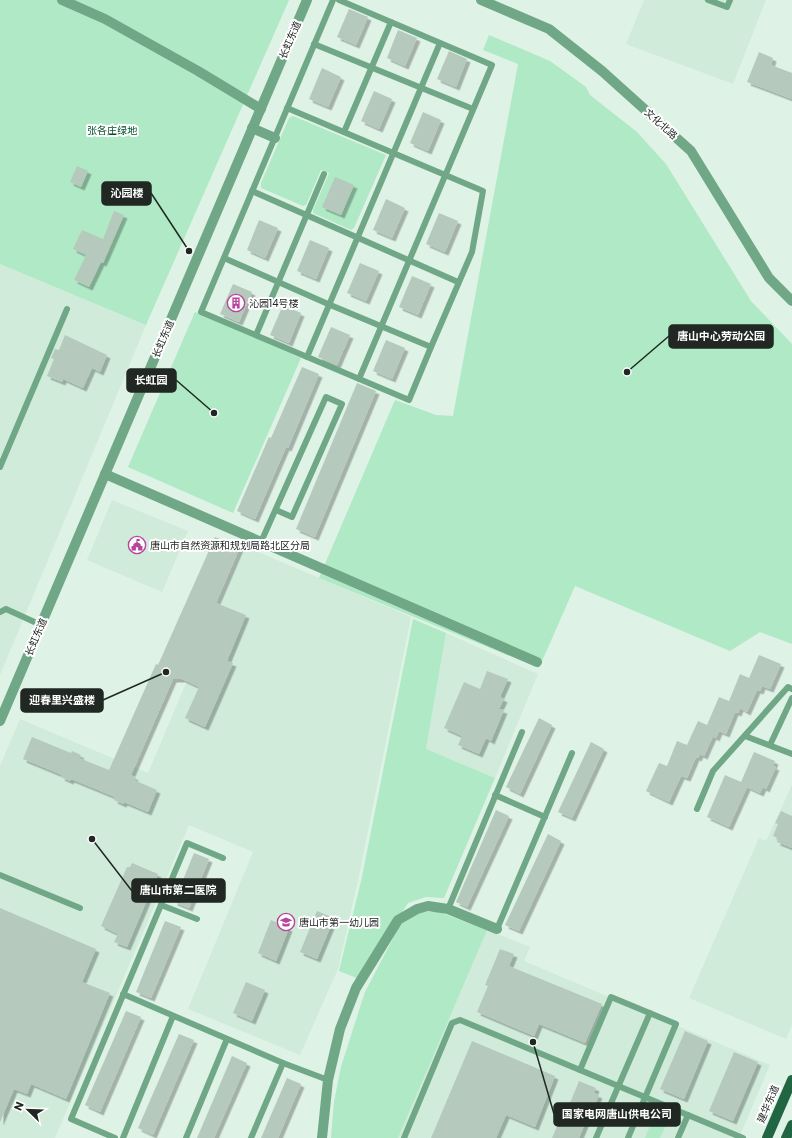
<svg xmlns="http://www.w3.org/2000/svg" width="792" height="1138" viewBox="0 0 792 1138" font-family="Poppins,'Noto Sans SC',sans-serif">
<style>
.built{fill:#d0ebda}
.green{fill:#afe9c6}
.building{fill:#b6c9bd;filter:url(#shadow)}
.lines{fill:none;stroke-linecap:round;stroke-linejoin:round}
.service{stroke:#70a887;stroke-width:6}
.minor{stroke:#70a887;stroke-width:10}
.tertiary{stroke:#70a887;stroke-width:10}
.primary{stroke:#226543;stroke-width:10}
.labels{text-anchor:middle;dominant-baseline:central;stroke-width:4;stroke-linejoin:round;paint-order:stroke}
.street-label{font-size:10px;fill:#212823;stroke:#fff}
.park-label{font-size:10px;fill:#044d2e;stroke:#fff}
.poi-label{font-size:10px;fill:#212823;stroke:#fff;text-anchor:start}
.leader{fill:none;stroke:#212823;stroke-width:1.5}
.callout-dot{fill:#212823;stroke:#fff;stroke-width:1.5}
.callout{fill:#212823;stroke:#212823;stroke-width:1.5}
.callout-label{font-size:11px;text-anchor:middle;font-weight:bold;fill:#fff}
</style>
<defs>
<filter id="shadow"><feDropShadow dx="3.5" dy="3.5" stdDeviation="0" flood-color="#0004"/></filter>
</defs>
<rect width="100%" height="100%" fill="#dff2e6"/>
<g class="built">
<path d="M644,0H766L733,84L626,44Z"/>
<path d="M0,264L146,325L0,675Z"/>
<path d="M112,500L188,531L162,592L87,560Z"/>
<path d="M244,546L411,617L359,876L338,969L300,1055L188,1009L253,852L189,825L55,1138H0V766L20,719L148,773Z"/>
<path d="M446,633L538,674L495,778L426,749Z"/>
<path d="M792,785V1025L786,1039L689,998L759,838L766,841Z"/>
<path d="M487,930L530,947L524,961L770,1065L739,1138H331L334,1102L341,1067L365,992Z"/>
</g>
<g class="green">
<path d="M0,0H289L146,325L0,264Z"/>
<path d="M489,35L550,61L586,87L590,95L637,132L666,164L751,301L792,344V644L760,632L730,651L575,586L539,668L319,578L395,400L436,415L453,416L518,64L483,50Z"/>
<path d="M293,116L386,155L354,228L351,230L313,213V210L329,173L321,170L306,205L303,206L261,188V183L289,118Z"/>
<path d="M195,312L301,358L233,513L128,467Z"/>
<path d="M413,619L446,633L426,749L495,778L444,898L426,897L408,903L359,979L339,971L362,877Z"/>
<path d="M416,912H439L487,930L398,1138H331L334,1102L341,1067L365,992L400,925Z"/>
<path d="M647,1106H652L676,1116L678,1119L677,1127L667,1123L660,1138H645L653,1118L642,1113Z"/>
</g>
<g class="building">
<path d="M349,9L368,17L356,45L337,37Z"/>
<path d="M398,30L417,38L405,66L387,58Z"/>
<path d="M449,51L467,59L456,87L437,79Z"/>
<path d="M759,52L773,58L771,65L792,73V99L747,82Z"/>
<path d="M322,68L341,77L328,107L309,99Z"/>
<path d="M374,91L392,99L379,129L361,121Z"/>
<path d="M423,112L441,120L428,151L410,143Z"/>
<path d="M77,166L88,171L81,187L70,182Z"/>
<path d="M335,177L354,185L341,215L322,207Z"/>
<path d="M386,199L405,208L392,238L373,230Z"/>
<path d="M114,211L124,215L103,263L101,262L89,287L74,280L86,255L73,249L82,230L103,239Z"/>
<path d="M439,213L458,221L445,252L426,244Z"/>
<path d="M259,220L278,228L265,258L247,250Z"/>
<path d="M310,240L329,248L316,279L297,271Z"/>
<path d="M360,263L379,271L366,301L347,293Z"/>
<path d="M412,276L431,284L418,315L399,307Z"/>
<path d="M233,284L252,292L239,322L220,314Z"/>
<path d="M283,305L301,313L289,343L270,335Z"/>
<path d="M331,327L350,335L337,365L318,357Z"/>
<path d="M65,335L107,355L100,372L92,368L83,388L63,379L62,382L47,376L54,359L51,358L55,349L59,350Z"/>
<path d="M386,340L405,348L392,379L373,371Z"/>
<path d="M302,367L319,374L288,448L286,447L255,519L237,511L269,437L271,438Z"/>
<path d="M357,383L376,391L315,537L296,529Z"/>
<path d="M215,537L240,547L216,603L246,615L227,661L233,663L205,727L185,718L199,687L182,679H173L131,775L135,777L134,780L157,790L148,812L124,802L123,804L114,800L115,797L71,779L70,781L61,777L62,775L23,759L32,737L71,753L72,751L81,755L79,758L109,770L156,664L158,665Z"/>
<path d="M759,655L781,664L770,689L762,686L760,691L757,690L747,712L740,708L738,713L735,712L726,734L719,731L716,738L713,736L704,756L700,754L698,758L696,757L687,778L681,776L669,802L646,791L659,763L667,766L677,741L687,745L698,721L707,725L719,697L729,701L740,674L749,678Z"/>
<path d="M487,671L508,679L500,697L504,699L499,709L504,710L491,741L486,738L479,754L458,745L462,736L444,728L464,682L480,689Z"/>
<path d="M539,718L552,725L520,794L506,787Z"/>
<path d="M591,742L604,749L572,818L558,812Z"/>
<path d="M754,752L775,761L773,766L776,767L766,789L763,787L760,793L747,787L729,827L707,817L725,775L741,782Z"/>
<path d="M496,810L509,816L467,907L456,902Z"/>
<path d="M781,811L792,816V848L777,842L778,838L773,836L778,824L775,823Z"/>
<path d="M548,834L561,841L519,931L505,925Z"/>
<path d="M194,853L209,859L189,908L174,902Z"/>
<path d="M132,863L158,874L127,947L114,942L118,934L101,926L127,867H130Z"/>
<path d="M0,908L96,949L82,982L110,993L66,1099L31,1084L27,1094L14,1089L0,1122Z"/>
<path d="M317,911L334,918L317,959L300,952Z"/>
<path d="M271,920L289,928L276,961L258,953Z"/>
<path d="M165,921L181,927L151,998L136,992Z"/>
<path d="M500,949L514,954L509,966L602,1004L585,1043L539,1024L534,1036L477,1012L488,986L485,985Z"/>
<path d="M246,982L265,990L252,1021L233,1013Z"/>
<path d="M126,1011L141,1017L100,1112L85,1105Z"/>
<path d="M685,1031L708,1041L684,1099L660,1089Z"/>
<path d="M179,1034L194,1040L153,1135L138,1128Z"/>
<path d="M472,1041L555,1076L535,1127L506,1115L496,1138H431Z"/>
<path d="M734,1052L758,1062L733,1121L709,1111Z"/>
<path d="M232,1056L247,1063L214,1138H197Z"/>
<path d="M287,1078L301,1084L278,1138H261Z"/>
<path d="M579,1081L596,1088L594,1093L599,1095L588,1121H586L579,1138H552L561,1117L564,1118Z"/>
</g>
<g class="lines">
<g class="service">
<path d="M333,0L201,312L409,400L431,347"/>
<path d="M339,0L492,65L359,379"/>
<path d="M708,0L727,7L730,0"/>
<path d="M314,44L473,109"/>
<path d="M344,132L391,22"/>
<path d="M252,191L458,282"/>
<path d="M224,258L328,304L431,347L472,252L483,191L287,108"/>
<path d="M256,335L324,174"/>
<path d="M307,357L440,43"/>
<path d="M0,467L67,309"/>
<path d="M261,542L326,397L342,404L292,517L276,510"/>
<path d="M0,612L6,609L41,625"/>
<path d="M745,736L792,754"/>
<path d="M770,745L792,698"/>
<path d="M495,795L545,817"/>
<path d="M697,809L713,771L788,687L792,689"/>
<path d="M0,875L80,908"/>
<path d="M161,905L197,919"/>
<path d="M448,909L522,732"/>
<path d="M497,929L572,753"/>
<path d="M123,994L283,1063L328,1080"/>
<path d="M580,1070L611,997L676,1024L628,1138"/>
<path d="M115,1138L71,1119L187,843L223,858"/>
<path d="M123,1138L173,1016"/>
<path d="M186,1138L227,1039"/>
<path d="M251,1138L283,1063"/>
<path d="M404,1138L452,1023L460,1020L743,1138"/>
<path d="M596,1138L650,1013"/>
<path d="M678,1138L688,1115"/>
</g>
<g class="minor">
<path d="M62,0L105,19L198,71L261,109"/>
<path d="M252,128L275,138"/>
<path d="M105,474L537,662"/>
<path d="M322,1138L328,1080L340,1029L356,988L398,920L417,909L428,906L448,909L497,929"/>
</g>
<g class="tertiary">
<path d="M481,0L549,29L602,71L691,151L769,278L792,301"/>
<path d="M0,721L307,0"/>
</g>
<g class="primary">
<path d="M767,1138L792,1080"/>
<path d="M786,1138L792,1125"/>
</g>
</g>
<defs>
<symbol id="building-ring" viewBox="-11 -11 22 22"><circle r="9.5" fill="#fff" stroke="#b7449d" stroke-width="1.5"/><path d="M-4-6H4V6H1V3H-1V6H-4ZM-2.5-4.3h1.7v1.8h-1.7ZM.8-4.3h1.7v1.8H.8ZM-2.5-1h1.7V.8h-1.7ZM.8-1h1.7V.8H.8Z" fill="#b7449d"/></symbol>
<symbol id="civic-ring" viewBox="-11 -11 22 22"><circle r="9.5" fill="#fff" stroke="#b7449d" stroke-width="1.5"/><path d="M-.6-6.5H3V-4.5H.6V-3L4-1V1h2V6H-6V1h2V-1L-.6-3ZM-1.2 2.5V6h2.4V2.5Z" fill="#b7449d"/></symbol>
<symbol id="school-ring" viewBox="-11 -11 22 22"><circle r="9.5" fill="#fff" stroke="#b7449d" stroke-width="1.5"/><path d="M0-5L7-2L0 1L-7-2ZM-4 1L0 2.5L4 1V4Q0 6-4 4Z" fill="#b7449d"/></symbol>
</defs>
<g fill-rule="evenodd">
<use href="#building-ring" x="226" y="293" width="20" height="20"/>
<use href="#civic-ring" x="127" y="535" width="20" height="20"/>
<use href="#school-ring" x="276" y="912" width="20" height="20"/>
</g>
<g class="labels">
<g class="street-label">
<text transform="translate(290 40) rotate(-67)">长虹东道</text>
<text transform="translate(661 124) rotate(42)">文化北路</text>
<text transform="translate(163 339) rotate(-67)">长虹东道</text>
<text transform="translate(36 637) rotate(-67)">长虹东道</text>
<text transform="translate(768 1104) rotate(-67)">建华东道</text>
</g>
<g class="park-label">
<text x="112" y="130">张各庄绿地</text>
</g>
<g class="poi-label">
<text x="249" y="303">沁园14号楼</text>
<text x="150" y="545">唐山市自然资源和规划局路北区分局</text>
<text x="299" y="922">唐山市第一幼儿园</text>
</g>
</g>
<path class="leader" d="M189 251L151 193M627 372L669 336M214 413L176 380M166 672L103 700M92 839L132 891M533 1042L554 1114"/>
<g class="callout-dot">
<circle cx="189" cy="251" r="4"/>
<circle cx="627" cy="372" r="4"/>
<circle cx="214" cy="413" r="4"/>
<circle cx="166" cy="672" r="4"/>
<circle cx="92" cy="839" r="4"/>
<circle cx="533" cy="1042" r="4"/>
</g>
<g class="callout">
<rect x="102" y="182" width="49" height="23" rx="4"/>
<rect x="669" y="325" width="104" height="23" rx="4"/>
<rect x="127" y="369" width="49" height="23" rx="4"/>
<rect x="21" y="689" width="82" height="23" rx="4"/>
<rect x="132" y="879" width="93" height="23" rx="4"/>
<rect x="554" y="1103" width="126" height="23" rx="4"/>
</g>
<g class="callout-label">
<text x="127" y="197">沁园楼</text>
<text x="721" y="340">唐山中心劳动公园</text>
<text x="151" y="384">长虹园</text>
<text x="62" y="704">迎春里兴盛楼</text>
<text x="178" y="894">唐山市第二医院</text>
<text x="617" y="1118">国家电网唐山供电公司</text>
</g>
<g transform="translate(28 1110) rotate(293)" stroke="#ffffff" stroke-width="3" paint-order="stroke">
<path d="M0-3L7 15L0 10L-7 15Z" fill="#212823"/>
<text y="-6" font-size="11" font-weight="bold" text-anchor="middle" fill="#212823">N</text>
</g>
</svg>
